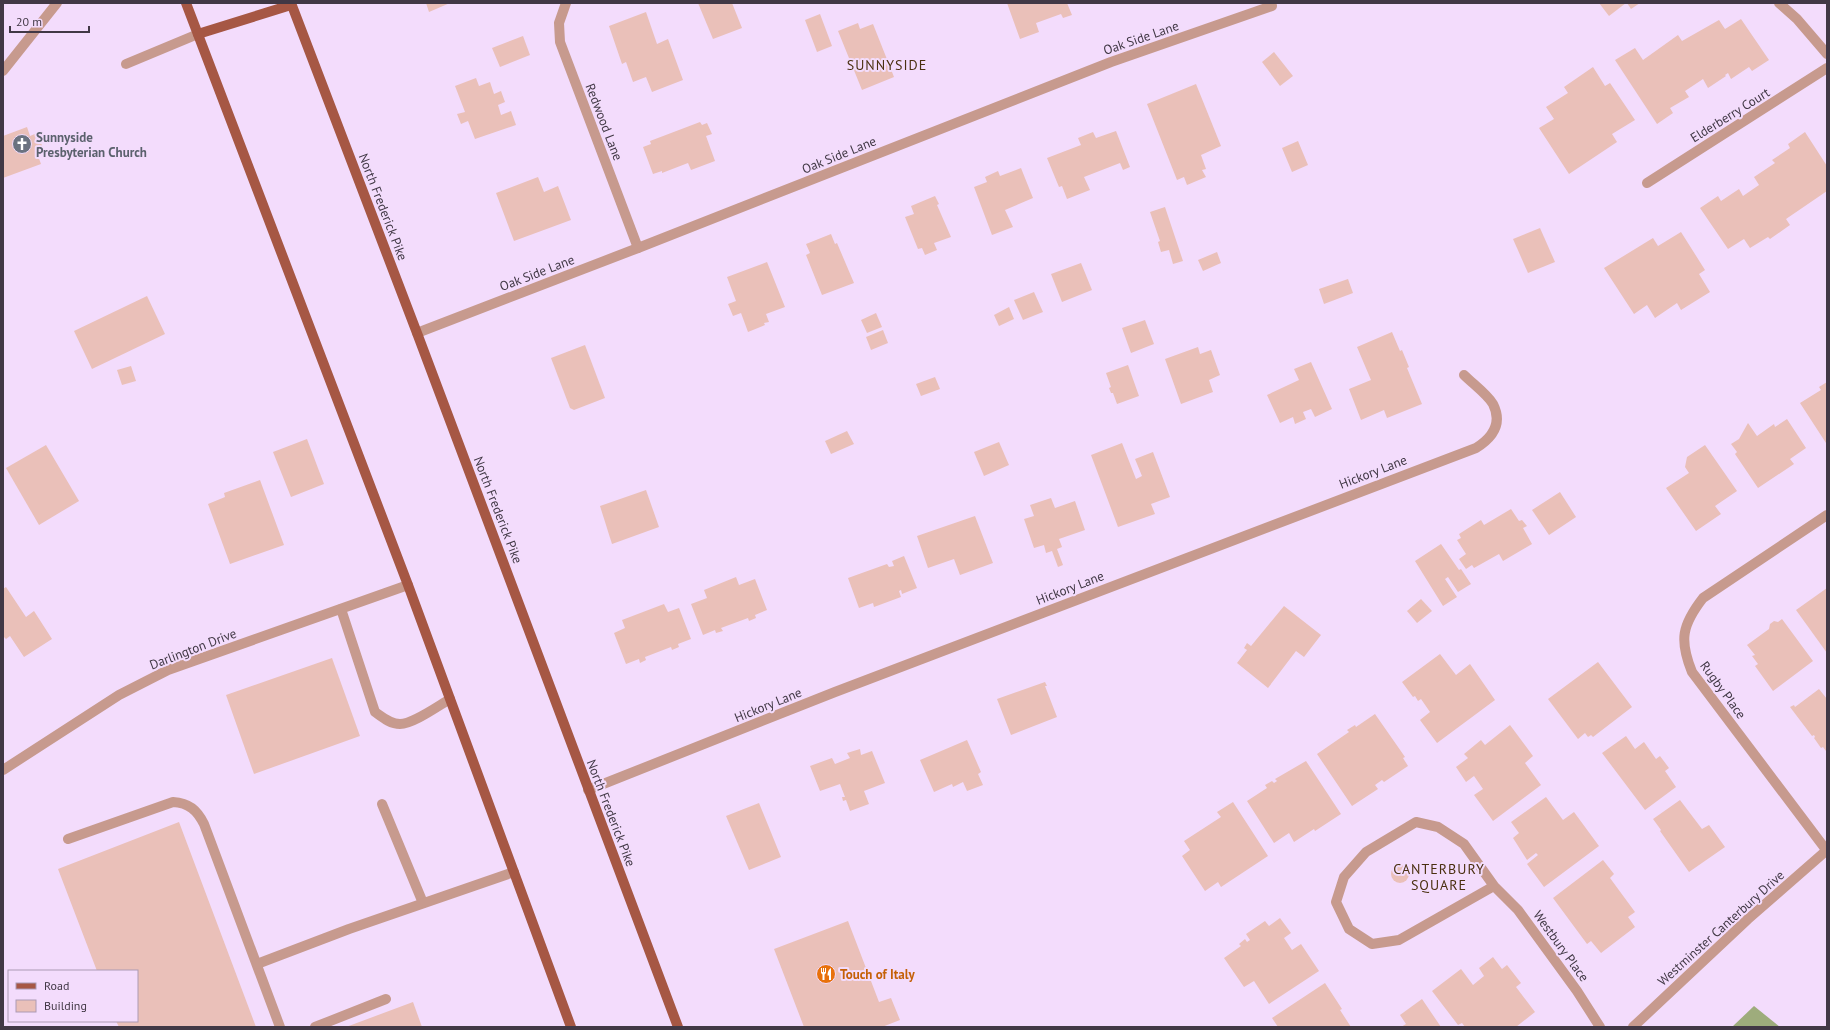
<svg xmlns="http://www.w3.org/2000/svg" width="1830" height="1030" viewBox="0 0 1830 1030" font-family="'PT Sans',sans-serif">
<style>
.forest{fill:#9eac7c}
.building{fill:#eac0b9}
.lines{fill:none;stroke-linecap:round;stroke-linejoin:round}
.lane{stroke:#c79a8e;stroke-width:10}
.street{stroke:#c79a8e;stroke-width:10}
.primary{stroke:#a65744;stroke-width:10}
.labels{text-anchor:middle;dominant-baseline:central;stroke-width:4;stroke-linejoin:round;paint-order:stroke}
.street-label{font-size:13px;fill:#413845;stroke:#f3dcfc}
.worship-label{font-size:13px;font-weight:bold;fill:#5b616d;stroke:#f3dcfc;text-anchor:start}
.food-label{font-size:13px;font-weight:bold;fill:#c56008;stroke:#f3dcfc;text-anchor:start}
.neighbourhood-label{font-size:14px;letter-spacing:1px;fill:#4a2f10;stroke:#f3dcfc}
</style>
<rect width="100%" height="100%" fill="#f3dcfc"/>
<path class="forest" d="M1754,1006L1780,1027H1732Z"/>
<g class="building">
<path d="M426,3H450L429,12Z"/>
<path d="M698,3H732L742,28L713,39Z"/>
<path d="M1007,3H1067L1072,15L1063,18L1061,14L1036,23L1039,32L1020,39Z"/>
<path d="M1599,3H1626L1609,16Z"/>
<path d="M1627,3H1640L1631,9Z"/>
<path d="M646,12L657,44L668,39L683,80L652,92L646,77L633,82L626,62L622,64L609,26Z"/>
<path d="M820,14L832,46L817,52L805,20Z"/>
<path d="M1741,19L1769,60L1752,71L1749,67L1731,79L1728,73L1725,75L1726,76L1708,88L1703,79L1685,91L1689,97L1670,108L1673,113L1657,124L1615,60L1635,48L1643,60L1678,35L1682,41L1719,20L1725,29Z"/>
<path d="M858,23L860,29L873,24L894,77L862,90L838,31Z"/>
<path d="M523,36L530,55L500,67L492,48Z"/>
<path d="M1274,52L1293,76L1280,86L1262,62Z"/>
<path d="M1593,67L1605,86L1610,83L1635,120L1612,134L1617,142L1569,174L1539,128L1554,119L1546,107L1568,93L1564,87Z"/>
<path d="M476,78L479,86L490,82L494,94L501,91L505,102L498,105L501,115L511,111L516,125L475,139L468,121L461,124L457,114L465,112L455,86Z"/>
<path d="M1196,84L1221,146L1201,155L1206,169L1202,170L1206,177L1187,185L1184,177L1177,180L1147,104Z"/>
<path d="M700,122L702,125L707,123L712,134L706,136L715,161L691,170L688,163L662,173V171L653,174L643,147L651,144L650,141Z"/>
<path d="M27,127L30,136L37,133L45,153L38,156L41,164L3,178V136Z"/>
<path d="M1116,131L1130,167L1123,170L1120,163L1084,177L1090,190L1067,199L1062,186L1059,187L1047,158L1081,145L1078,138L1093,132L1096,138Z"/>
<path d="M1805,132L1827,166V191L1786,219L1790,225L1770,239L1768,237L1750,248L1744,239L1728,249L1700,208L1718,196L1721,201L1739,189L1743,196L1759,185L1754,177L1775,163L1772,160L1790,148L1788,144Z"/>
<path d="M1298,141L1308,165L1292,172L1282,148Z"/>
<path d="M1021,168L1033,198L1005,210L1013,227L992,235L974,187L987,182L985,177L998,171L1000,176Z"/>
<path d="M538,177L544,192L558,186L571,220L514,241L496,193Z"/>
<path d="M935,196L939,204L937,205L951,237L934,243L937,250L925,255L922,248L918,249L905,217L914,214L911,206Z"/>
<path d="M1165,207L1183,261L1173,264L1169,250L1161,252L1158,242L1160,241L1150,212Z"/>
<path d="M1540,228L1555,262L1528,273L1513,239Z"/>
<path d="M1681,232L1705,270L1699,274L1710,292L1681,310L1677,303L1655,318L1647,305L1634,314L1604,268L1653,238L1658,246Z"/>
<path d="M831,234L835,244L837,243L854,283L822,295L806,255L810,253L806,244Z"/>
<path d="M1217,252L1221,263L1203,271L1198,260Z"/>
<path d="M767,262L785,307L766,314L769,322L764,323L765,325L748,332L741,313L733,316L728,304L736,301L727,277Z"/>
<path d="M1081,263L1092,290L1062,302L1051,274Z"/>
<path d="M1348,279L1353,293L1324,304L1319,289Z"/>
<path d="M1034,292L1043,312L1023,320L1014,300Z"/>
<path d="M147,296L165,334L92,369L74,331Z"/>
<path d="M1009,307L1014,319L999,326L994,315Z"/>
<path d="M876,313L882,327L867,333L861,320Z"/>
<path d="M1145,320L1154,344L1131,353L1122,328Z"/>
<path d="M883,330L888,343L871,350L866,337Z"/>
<path d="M1392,332L1400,351L1402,350L1409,367L1407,368L1422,404L1387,418L1384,410L1361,420L1349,389L1371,380L1357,347Z"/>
<path d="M585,345L605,398L574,410L570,408L551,358Z"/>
<path d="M1198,347L1200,354L1211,350L1220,375L1209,380L1213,392L1181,404L1165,359Z"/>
<path d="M1311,362L1332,409L1315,417L1311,409L1303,412L1306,419L1295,424L1293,417L1280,423L1267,395L1299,380L1294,369Z"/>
<path d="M1128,365L1139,396L1117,404L1113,393H1111L1109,388L1111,387L1106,373Z"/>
<path d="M131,366L136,381L122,385L117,370Z"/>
<path d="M935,377L940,389L921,396L916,384Z"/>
<path d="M1827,382V443H1826L1800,403L1821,390L1819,387Z"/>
<path d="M1787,419L1806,448L1790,459L1794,464L1758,488L1735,454L1737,452L1731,444L1739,439L1748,423L1757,436L1774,424L1775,427Z"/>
<path d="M847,431L854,444L831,454L825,441Z"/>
<path d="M307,439L324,484L291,497L273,452Z"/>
<path d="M999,442L1009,465L984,476L974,452Z"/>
<path d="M1122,443L1136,479L1142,476L1135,459L1153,452L1170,497L1151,504L1155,514L1118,527L1091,455Z"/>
<path d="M46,445L79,501L39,525L6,468Z"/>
<path d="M1705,445L1737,491L1715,506L1721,514L1696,531L1666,488L1689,473L1685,467L1687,457Z"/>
<path d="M260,480L284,545L230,564L208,504L225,497L224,493Z"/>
<path d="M646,490L659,527L612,544L600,506Z"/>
<path d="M1560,492L1576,517L1549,535L1532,510Z"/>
<path d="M1051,498L1055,508L1075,501L1085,530L1059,539L1062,547L1057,549L1063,565L1058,567L1052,551L1046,553L1044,545L1034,548L1024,519L1034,516L1030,505Z"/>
<path d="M1511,509L1519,521L1522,520L1527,526L1523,528L1532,544L1503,561L1499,554L1474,568L1472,565L1466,569L1459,559L1466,554L1457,540L1461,538L1459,534L1481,520L1484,525Z"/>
<path d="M975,516L993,563L960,575L954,559L928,568L917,536Z"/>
<path d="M1441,544L1459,570L1461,569L1471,584L1458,592L1448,577L1445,579L1457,597L1443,606L1415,561Z"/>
<path d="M904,556L917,588L902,594L901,590L899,591L901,597L874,607L873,603L859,608L848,578L887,564L889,567L894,566L892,561Z"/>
<path d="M736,577L739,585L755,579L767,610L755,615L756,618L749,621L748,618L721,628L723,631L716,633L715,630L703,635L691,604L707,598L704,590Z"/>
<path d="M6,587L26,617L34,611L52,639L24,657L10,636L6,639L3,636V589Z"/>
<path d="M1827,588V653L1796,610Z"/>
<path d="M1421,599L1432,611L1417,623L1407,611Z"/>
<path d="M664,604L668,612L679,608L691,639L678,644L679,647L672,650L671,647L645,657L646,660L640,663L639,659L626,664L614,633L625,628L622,620Z"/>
<path d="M1284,606L1321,635L1304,657L1296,651L1268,688L1237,663L1247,650L1244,648L1247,643L1251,646Z"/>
<path d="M1782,619L1813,661L1773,691L1755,666L1758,664L1752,656L1755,655L1747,645L1769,629L1770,624L1774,621L1778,622Z"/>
<path d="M1440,654L1456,675L1470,664L1495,700L1437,743L1420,720L1430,712L1421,699L1418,701L1415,696L1413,697L1402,682Z"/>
<path d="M332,658L360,736L254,774L226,695Z"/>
<path d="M1598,662L1632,707L1593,737L1591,735L1588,737L1585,733L1578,739L1548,699Z"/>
<path d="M1045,682L1047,686H1045L1057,717L1011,735L997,699Z"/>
<path d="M1819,689L1827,699L1826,751L1823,747L1821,748L1814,738L1815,737L1814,735L1812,736L1790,707L1794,705L1795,707Z"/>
<path d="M1375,714L1405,757L1403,758L1408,766L1384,782L1382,780L1375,785L1378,789L1352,806L1317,754L1349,732L1347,730L1355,725L1356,727Z"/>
<path d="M1510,725L1533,756L1525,763L1541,785L1493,821L1474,795L1483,789L1474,776L1466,782L1456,767L1468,758L1464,754L1481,740L1485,745Z"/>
<path d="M1626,736L1635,749L1644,742L1656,759L1660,756L1669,768L1665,771L1676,787L1645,810L1602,753Z"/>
<path d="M967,740L981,772L978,774L983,785L967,791L963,782L953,787L952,784L934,792L920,760Z"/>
<path d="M860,749L861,755L872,751L885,783L864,791L869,804L850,811L846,800L843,801L842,797H845L840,784L820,791L810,766L832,758L835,764L850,758L847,753Z"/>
<path d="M1306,761L1341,814L1315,831L1314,829L1294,842L1289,833L1274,843L1247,801L1267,788L1265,785L1272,781L1274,783L1277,781L1275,779Z"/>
<path d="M1546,797L1563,820L1574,812L1599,846L1544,887L1527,864L1538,855L1536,853L1527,860L1513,838L1519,833L1511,822Z"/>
<path d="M1680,800L1702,829L1709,825L1725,847L1689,872L1660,831L1661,830L1653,819Z"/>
<path d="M1233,802L1268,856L1221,887L1218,882L1205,891L1182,856L1190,850L1184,841L1221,817L1217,812Z"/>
<path d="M759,803L781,857L749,870L726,816Z"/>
<path d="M179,822L256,1027H119L116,1021H137V971H97L58,869Z"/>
<path d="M1603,860L1614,874L1610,878L1635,912L1628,917L1635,927L1601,953L1591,941L1587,944L1553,898Z"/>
<circle cx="1400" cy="874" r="9"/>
<path d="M1280,918L1291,933L1284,938L1292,950L1301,944L1319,971L1269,1004L1254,981L1244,987L1224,958L1241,946L1239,944L1245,939L1247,942L1250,940L1246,934L1265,921L1269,926Z"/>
<path d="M848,921L879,1002L891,998L900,1020L882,1027H804L774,949Z"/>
<path d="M1493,957L1502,969L1507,965L1521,983L1516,987L1535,1012L1516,1027H1465L1462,1023L1458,1025L1432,991L1461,969L1473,985L1484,976L1479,968Z"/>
<path d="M1325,983L1342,1009L1340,1010L1351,1027H1278L1272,1018Z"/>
<path d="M1422,999L1441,1027H1401L1406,1024L1400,1015Z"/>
<path d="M413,1002L422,1027H346Z"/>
</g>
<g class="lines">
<g class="lane">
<path d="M126,64L198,34"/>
<path d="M3,71L57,3"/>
<path d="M341,609L375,712C382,717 390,724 400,724C413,724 438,706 450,699"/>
<path d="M382,804L423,903"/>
<path d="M68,839L173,802C189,803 197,810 204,824L280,1027"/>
<path d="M257,964L349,929L514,872"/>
<path d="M315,1027L386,999"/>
</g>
<g class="street">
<path d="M566,3L559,23L560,42L638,248"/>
<path d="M1779,3L1797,19L1827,54"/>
<path d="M1647,183L1827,68"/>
<path d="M417,333L638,248L1111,62L1272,6"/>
<path d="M3,770L119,695L168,670L408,585"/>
<path d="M588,790L835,692L1476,448C1492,438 1503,424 1493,404C1487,394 1473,384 1464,375"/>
<path d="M1827,851L1692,672C1679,640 1682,625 1703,598L1827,515"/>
<path d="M1494,886L1399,940L1372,944L1349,929L1336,902L1344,877L1366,852L1416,822L1438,827L1464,844L1494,886L1518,910L1577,991L1600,1027"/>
<path d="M1633,1027L1748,919L1827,850"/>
</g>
<g class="primary">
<path d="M186,3L408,585L571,1027"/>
<path d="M291,3L417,333L678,1027"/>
<path d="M198,34L291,5"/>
</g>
</g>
<defs>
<symbol id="church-disc" viewBox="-11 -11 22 22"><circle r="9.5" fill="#6b7280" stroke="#f3dcfc"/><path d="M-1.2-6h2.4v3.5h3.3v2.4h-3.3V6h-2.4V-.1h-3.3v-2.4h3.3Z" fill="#fff"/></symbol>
<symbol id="restaurant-disc" viewBox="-11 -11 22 22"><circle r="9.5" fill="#e8710a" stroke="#f3dcfc"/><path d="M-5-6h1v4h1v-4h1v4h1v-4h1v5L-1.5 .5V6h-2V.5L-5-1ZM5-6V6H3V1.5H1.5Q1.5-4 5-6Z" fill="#fff"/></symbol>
</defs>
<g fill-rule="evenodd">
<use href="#church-disc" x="11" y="133" width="22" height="22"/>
<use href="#restaurant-disc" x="815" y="963" width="22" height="22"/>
</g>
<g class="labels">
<g class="street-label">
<text transform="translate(1141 38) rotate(-19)">Oak Side Lane</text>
<text transform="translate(1730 115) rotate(-32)">Elderberry Court</text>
<text transform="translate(604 122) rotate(69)">Redwood Lane</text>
<text transform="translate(839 155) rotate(-22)">Oak Side Lane</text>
<text transform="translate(383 207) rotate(69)">North Frederick Pike</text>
<text transform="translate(537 273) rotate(-21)">Oak Side Lane</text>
<text transform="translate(1373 472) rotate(-21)">Hickory Lane</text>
<text transform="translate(498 510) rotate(69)">North Frederick Pike</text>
<text transform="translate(1070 588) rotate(-21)">Hickory Lane</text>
<text transform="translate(193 649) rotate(-21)">Darlington Drive</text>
<text transform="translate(1723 690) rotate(54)">Rugby Place</text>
<text transform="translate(768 705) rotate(-22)">Hickory Lane</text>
<text transform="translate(611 813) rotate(69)">North Frederick Pike</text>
<text transform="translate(1721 928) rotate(-42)">Westminster Canterbury Drive</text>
<text transform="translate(1561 946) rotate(54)">Westbury Place</text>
</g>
<g class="worship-label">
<text x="36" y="137">Sunnyside<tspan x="36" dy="15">Presbyterian Church</tspan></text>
</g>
<g class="food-label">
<text x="840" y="974">Touch of Italy</text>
</g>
<g class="neighbourhood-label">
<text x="887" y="65">SUNNYSIDE</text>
<text x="1439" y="869">CANTERBURY<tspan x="1439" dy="16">SQUARE</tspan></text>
</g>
</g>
<rect width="1830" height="1030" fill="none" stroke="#413845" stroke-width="8"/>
<rect x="8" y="970" width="130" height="52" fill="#f3dcfc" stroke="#ac9ab3"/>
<rect x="16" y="983" width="20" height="6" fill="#a65744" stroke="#ac9ab3"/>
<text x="44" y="990" font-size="12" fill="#413845">Road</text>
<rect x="16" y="1000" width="20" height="12" fill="#eac0b9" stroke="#ac9ab3"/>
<text x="44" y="1010" font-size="12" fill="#413845">Building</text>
<path d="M10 26v6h79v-6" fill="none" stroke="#413845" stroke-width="2"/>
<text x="16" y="26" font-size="12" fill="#413845" stroke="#f3dcfc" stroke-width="3" paint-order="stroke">20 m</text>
</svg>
